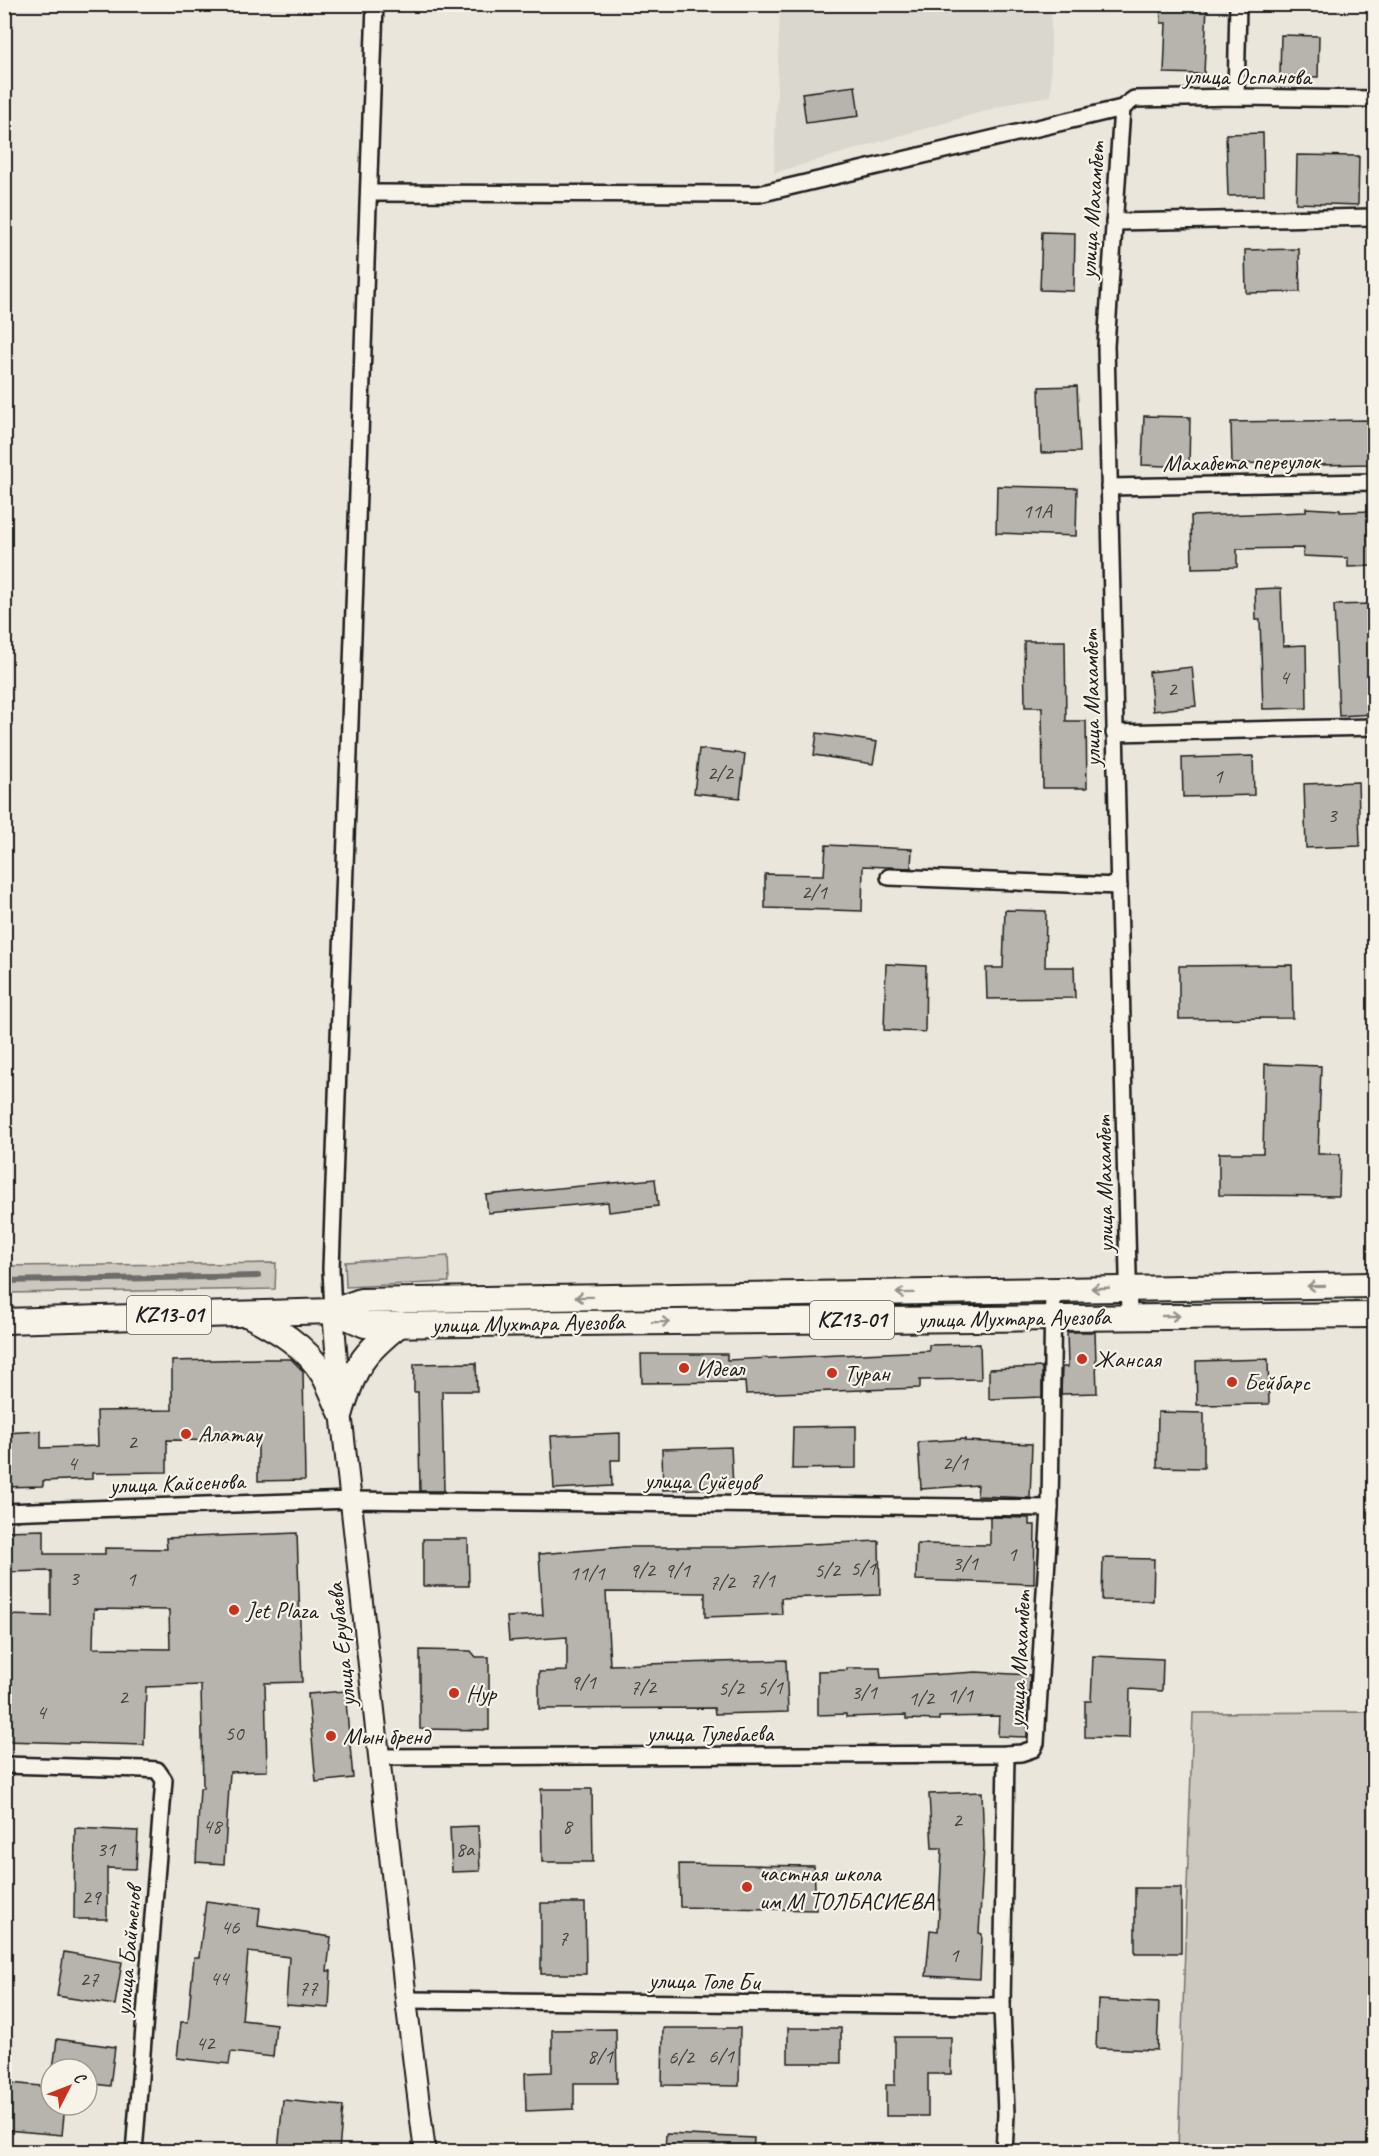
<svg xmlns="http://www.w3.org/2000/svg" width="1379" height="2156" viewBox="0 0 1379 2156" font-family="Caveat,sans-serif">
<style>
.built{fill:#dad7ce}
.green{fill:#ccc8c0;stroke:#74726e;stroke-width:1.5}
.lines{fill:none;stroke-linecap:round;stroke-linejoin:round}
.stream{stroke:#6d6c68;stroke-width:6}
.building{fill:#b6b4ac;stroke:#1c1c1c;stroke-width:1.5;fill-rule:evenodd}
.minor-casing{stroke:#1c1c1c;stroke-width:20}
.tertiary-casing{stroke:#1c1c1c;stroke-width:24}
.primary-casing{stroke:#1c1c1c;stroke-width:28}
.minor{stroke:#f7f3e8;stroke-width:15}
.tertiary{stroke:#f7f3e8;stroke-width:20}
.primary{stroke:#f7f3e8;stroke-width:24}
.oneway{stroke:#94928c}
.poi-dot{fill:#c8321e;stroke:#f7f3e8;stroke-width:2}
.labels{text-anchor:middle;dominant-baseline:central;stroke-width:4.5;stroke-linejoin:round;paint-order:stroke}
.number-label{font-size:21px;fill:#424240}
.shield{fill:#f7f3e8;stroke:#5e5c59;stroke-width:1.5}
.shield-label{font-size:22px;font-weight:bold;fill:#1c1c1c}
.street-label{font-size:24px;fill:#1c1c1c;stroke:#f7f3e8}
.poi-label{font-size:24px;fill:#1c1c1c;stroke:#f7f3e8;text-anchor:start}
</style>
<rect width="100%" height="100%" fill="#eae6dc"/>
<filter id="ink" filterUnits="userSpaceOnUse"><feTurbulence type="fractalNoise" baseFrequency=".0167" numOctaves="2"/><feDisplacementMap in="SourceGraphic" scale="12" xChannelSelector="R" yChannelSelector="G"/><feConvolveMatrix kernelMatrix="1 2 1 2 8 2 1 2 1" color-interpolation-filters="sRGB"/></filter>
<g filter="url(#ink)">
<path class="built" d="M780,5H1051V96L1019,101L774,173Z"/>
<g class="green">
<path d="M448,1256L449,1282L346,1287L345,1262Z"/>
<path d="M276,1263L275,1289L5,1293V1266Z"/>
<path d="M1374,1712V2151H1178L1193,1713Z"/>
</g>
<g class="lines">
<path class="stream" d="M4,1281L258,1276"/>
</g>
<g class="building">
<path d="M1160,4H1207L1204,74L1164,73L1166,23H1161Z"/>
<path d="M1281,35L1319,36L1318,77L1280,76Z"/>
<path d="M855,86L859,116L806,123L802,93Z"/>
<path d="M1263,133L1264,195L1228,196L1226,134Z"/>
<path d="M1297,155L1359,156L1358,205L1296,203Z"/>
<path d="M1042,232L1075,233L1074,291L1040,290Z"/>
<path d="M1299,249L1300,292L1246,293L1245,250Z"/>
<path d="M1077,386L1080,452L1041,453L1039,387Z"/>
<path d="M1144,416L1190,417L1189,467L1142,465Z"/>
<path d="M1370,420L1371,464L1315,465V462L1232,464L1231,422Z"/>
<path d="M997,486L1077,488L1076,536L996,533Z"/>
<path d="M1306,508L1340,510V512L1374,511V566L1348,567V558L1303,556L1304,548L1237,549V567L1192,568L1191,516L1306,512Z"/>
<path d="M1281,588L1283,646L1306,645L1307,708L1263,709L1260,620H1256L1255,589Z"/>
<path d="M1370,604L1374,714L1339,716L1334,605Z"/>
<path d="M1024,641H1065L1066,721H1086L1087,788H1043L1042,707H1025Z"/>
<path d="M1192,667L1196,706L1153,711L1149,672Z"/>
<path d="M817,733L877,742L873,764L814,755Z"/>
<path d="M699,749L745,754L740,798L694,793Z"/>
<path d="M1253,756L1254,795L1183,797L1182,758Z"/>
<path d="M1358,782L1360,846L1306,848L1304,784Z"/>
<path d="M826,845L912,849L911,868L863,866L862,911L765,908V874L824,875Z"/>
<path d="M1005,910L1046,911L1045,967H1074L1075,998L987,999L986,968H1003Z"/>
<path d="M886,964L926,966L925,1032L884,1030Z"/>
<path d="M1292,965L1293,1018L1179,1019V966Z"/>
<path d="M1265,1064L1321,1066L1318,1154H1340L1339,1196L1219,1195V1153H1263Z"/>
<path d="M655,1179L658,1206L609,1212L608,1202L488,1213L486,1195Z"/>
<path d="M1067,1332H1095L1097,1393L1061,1394L1062,1367H1068Z"/>
<path d="M980,1344L981,1379L920,1380V1388L746,1394L745,1382L642,1383L641,1354H727V1360L929,1351V1345Z"/>
<path d="M257,1359H291L303,1371L305,1480L258,1481V1441L167,1440V1472L92,1473V1479L43,1481V1486L4,1487V1433L41,1431V1448L98,1446L97,1411L172,1410V1361Z"/>
<path d="M1268,1359L1269,1404L1197,1405L1196,1361Z"/>
<path d="M476,1363L477,1391H442L444,1491H420L418,1392H414V1364Z"/>
<path d="M1042,1367V1397L989,1399V1369Z"/>
<path d="M1158,1412L1204,1413V1468L1157,1467Z"/>
<path d="M856,1426V1468L792,1469L793,1427Z"/>
<path d="M620,1433V1460H611L612,1486L554,1489L551,1436Z"/>
<path d="M965,1439V1441L1032,1444L1030,1498L977,1496L978,1485L921,1489L918,1442Z"/>
<path d="M731,1447L733,1488L663,1490L662,1449Z"/>
<path d="M990,1517L1029,1518V1525H1035L1034,1584L916,1580L917,1544L990,1545Z"/>
<path d="M44,1530V1554H105V1548L167,1549L166,1538L297,1533L302,1682L265,1683L267,1771L230,1772L224,1864L196,1862L200,1788H203L201,1685L146,1687L144,1745L4,1741V1615L51,1616V1571L4,1572V1531ZM94,1609L169,1610L170,1649L93,1648Z"/>
<path d="M423,1539H468L469,1586H423Z"/>
<path d="M879,1541L880,1595L781,1598L782,1614L705,1617V1593L606,1592L610,1665L786,1660L788,1712L715,1714L714,1708L539,1709V1672L567,1671V1637L509,1641L507,1617L543,1615L539,1554L625,1547H743Z"/>
<path d="M1103,1558L1154,1559L1153,1601L1102,1600Z"/>
<path d="M420,1650L471,1651L476,1657H489V1730L420,1729Z"/>
<path d="M1093,1656L1163,1659L1162,1691L1130,1689L1129,1738L1085,1737V1701H1091Z"/>
<path d="M847,1668H880L881,1678L976,1672L1030,1675L1027,1737L998,1736L999,1716L939,1717V1720L906,1719V1715L846,1717V1714L818,1715V1671L847,1670Z"/>
<path d="M345,1691L353,1778L316,1782L308,1694Z"/>
<path d="M541,1789H592L593,1862H542Z"/>
<path d="M982,1792L984,1846L979,1933L982,1934L980,1979L926,1976L930,1930L938,1931L942,1848H932L929,1794Z"/>
<path d="M478,1826L480,1871L452,1872L450,1827Z"/>
<path d="M75,1828L138,1831L136,1869L107,1868V1919H74Z"/>
<path d="M679,1864L814,1866L816,1910L680,1907Z"/>
<rect x="1135" y="1888" width="46" height="65"/>
<path d="M206,1901L260,1908L258,1926L331,1937L327,1971H331L329,2008L286,2005L289,1957L248,1952L242,2020L276,2024L273,2057L231,2052L229,2064L177,2058L181,2022H188L194,1957H199Z"/>
<path d="M541,1903H585L586,1974H541Z"/>
<path d="M64,1952L122,1962L115,2005L57,1996Z"/>
<path d="M1098,2000L1159,2003L1157,2050L1096,2048Z"/>
<path d="M663,2028H740L739,2086L662,2085Z"/>
<rect x="788" y="2028" width="53" height="35"/>
<path d="M616,2029L617,2083H574V2109L526,2111L525,2073L552,2072V2030Z"/>
<path d="M895,2037H951V2074H928V2116H886V2085H895Z"/>
<path d="M57,2039L115,2047L110,2086L87,2083V2069H53Z"/>
<path d="M10,2083L51,2087V2105H65L62,2135L6,2130Z"/>
<path d="M283,2100L343,2106L339,2151H278Z"/>
<path d="M666,2134L754,2138L753,2151H665Z"/>
</g>
<g class="lines">
<defs>
<g id="minor">
<path d="M1236,97L1238,4"/>
<path d="M1122,108L1106,346L1129,1316"/>
<path d="M369,193L759,194L1122,108L1134,99L1236,97L1374,99"/>
<path d="M1114,222L1374,217"/>
<path d="M1109,487L1374,482"/>
<path d="M1114,733L1374,727"/>
<path d="M889,877L1119,886"/>
<path d="M333,1311L331,1269L375,4"/>
<path d="M4,1512L351,1500L1050,1508"/>
<path d="M379,1757L1006,1754L1021,1753L1033,1749L1036,1743L1050,1508L1053,1290"/>
<path d="M4,1765L143,1769L157,1770L164,1780L134,2152"/>
<path d="M406,2000L1002,2006"/>
<path d="M1004,2152L1006,2114L1002,2006L1006,1754"/>
</g>
<path id="tertiary" d="M333,1311L341,1412L406,2000L425,2152"/>
<g id="primary">
<path d="M333,1311L365,1325L1374,1315"/>
<path d="M247,1314C276,1329 305,1345 323,1374C330,1386 335,1400 341,1412"/>
<path d="M4,1321L333,1311L361,1301C699,1296 1037,1288 1374,1285"/>
<path d="M341,1412C355,1366 362,1354 400,1324"/>
</g>
</defs>
<use href="#minor" class="minor-casing"/>
<use href="#tertiary" class="tertiary-casing"/>
<use href="#primary" class="primary-casing"/>
<use href="#minor" class="minor"/>
<use href="#tertiary" class="tertiary"/>
<use href="#primary" class="primary"/>
</g>
<defs><path id="oneway-shaft" d="M-6 0H5M1.5-3L5.5 0L1.5 3" fill="none" stroke-width="1.6" stroke-linecap="round" stroke-linejoin="round" transform="scale(1.5)"/></defs>
<g class="oneway">
<use href="#oneway-shaft" transform="translate(1316 1286) rotate(179)"/>
<use href="#oneway-shaft" transform="translate(1100 1288) rotate(178)"/>
<use href="#oneway-shaft" transform="translate(905 1293) rotate(179)"/>
<use href="#oneway-shaft" transform="translate(584 1297) rotate(179)"/>
<use href="#oneway-shaft" transform="translate(1171 1316)"/>
<use href="#oneway-shaft" transform="translate(661 1322) rotate(-1)"/>
</g>
</g>
<g class="poi-dot">
<circle cx="1082" cy="1359" r="6"/>
<circle cx="684" cy="1368" r="6"/>
<circle cx="832" cy="1373" r="6"/>
<circle cx="1232" cy="1382" r="6"/>
<circle cx="186" cy="1434" r="6"/>
<circle cx="234" cy="1610" r="6"/>
<circle cx="454" cy="1693" r="6"/>
<circle cx="331" cy="1736" r="6"/>
<circle cx="747" cy="1887" r="6"/>
</g>
<g class="labels">
<g class="number-label">
<text x="1037" y="511">11А</text>
<text x="1284" y="677">4</text>
<text x="1172" y="689">2</text>
<text x="720" y="773">2/2</text>
<text x="1218" y="776">1</text>
<text x="1332" y="815">3</text>
<text x="814" y="892">2/1</text>
<text x="132" y="1442">2</text>
<text x="72" y="1463">4</text>
<text x="955" y="1463">2/1</text>
<text x="1012" y="1554">1</text>
<text x="965" y="1563">3/1</text>
<text x="863" y="1568">5/1</text>
<text x="642" y="1570">9/2</text>
<text x="677" y="1570">9/1</text>
<text x="827" y="1570">5/2</text>
<text x="587" y="1573">11/1</text>
<text x="74" y="1578">3</text>
<text x="131" y="1579">1</text>
<text x="762" y="1580">7/1</text>
<text x="722" y="1582">7/2</text>
<text x="583" y="1682">9/1</text>
<text x="643" y="1687">7/2</text>
<text x="770" y="1687">5/1</text>
<text x="731" y="1688">5/2</text>
<text x="864" y="1692">3/1</text>
<text x="960" y="1695">1/1</text>
<text x="123" y="1697">2</text>
<text x="921" y="1698">1/2</text>
<text x="41" y="1712">4</text>
<text x="234" y="1733">50</text>
<text x="957" y="1820">2</text>
<text x="212" y="1826">48</text>
<text x="567" y="1826">8</text>
<text x="106" y="1849">31</text>
<text x="465" y="1849">8а</text>
<text x="91" y="1897">29</text>
<text x="230" y="1927">46</text>
<text x="563" y="1938">7</text>
<text x="954" y="1955">1</text>
<text x="219" y="1978">44</text>
<text x="89" y="1979">27</text>
<text x="308" y="1988">77</text>
<text x="205" y="2043">42</text>
<text x="600" y="2056">8/1</text>
<text x="721" y="2056">6/1</text>
<text x="681" y="2057">6/2</text>
</g>
<g class="shield">
<rect x="127" y="1296" width="84" height="38" rx="4.5"/>
<rect x="810" y="1301" width="84" height="38" rx="4.5"/>
</g>
<g class="shield-label">
<text x="169" y="1315">KZ13-01</text>
<text x="852" y="1320">KZ13-01</text>
</g>
<g class="street-label">
<text x="1247" y="76">улица Оспанова</text>
<text transform="translate(1092 210) rotate(-86)">улица Махамбет</text>
<text transform="translate(1241 462) rotate(-1)">Махабета переулок</text>
<text transform="translate(1091 698) rotate(-91)">улица Махамбет</text>
<text transform="translate(1104 1184) rotate(-91)">улица Махамбет</text>
<text transform="translate(1014 1318) rotate(-1)">улица Мухтара Ауезова</text>
<text transform="translate(528 1323) rotate(-1)">улица Мухтара Ауезова</text>
<text transform="translate(701 1481) rotate(1)">улица Суйеуов</text>
<text transform="translate(177 1483) rotate(-2)">улица Кайсенова</text>
<text transform="translate(341 1645) rotate(-96)">улица Ерубаева</text>
<text transform="translate(1019 1659) rotate(-87)">улица Махамбет</text>
<text x="710" y="1733">улица Тулебаева</text>
<text transform="translate(128 1951) rotate(-85)">улица Байтенов</text>
<text transform="translate(704 1981) rotate(1)">улица Толе Би</text>
</g>
<g class="poi-label">
<text x="1094" y="1359">Жансая</text>
<text x="696" y="1368">Идеал</text>
<text x="844" y="1373">Туран</text>
<text x="1244" y="1382">Бейбарс</text>
<text x="198" y="1434">Алатау</text>
<text x="246" y="1610">Jet Plaza</text>
<text x="466" y="1693">Нур</text>
<text x="343" y="1736">Мын бренд</text>
<text x="759" y="1873">частная школа<tspan x="759" dy="28">им М ТОЛБАСИЕВА</tspan></text>
</g>
</g>
<rect width="1379" height="2156" fill="none" stroke="#f7f3e8" stroke-width="24"/>
<rect x="12" y="12" width="1355" height="2132" fill="none" stroke="#1c1c1c" stroke-width="2" filter="url(#ink)"/>
<g transform="translate(69 2087) rotate(48)"><circle r="28" fill="#f7f3e8" stroke="#9f9d96" stroke-width="1.5"/>
<path d="M0-4.5L10 22L0 15L-10 22Z" fill="#c8321e"/>
<text y="-9" font-size="16" font-weight="bold" text-anchor="middle" fill="#1c1c1c">С</text>
</g>
</svg>
